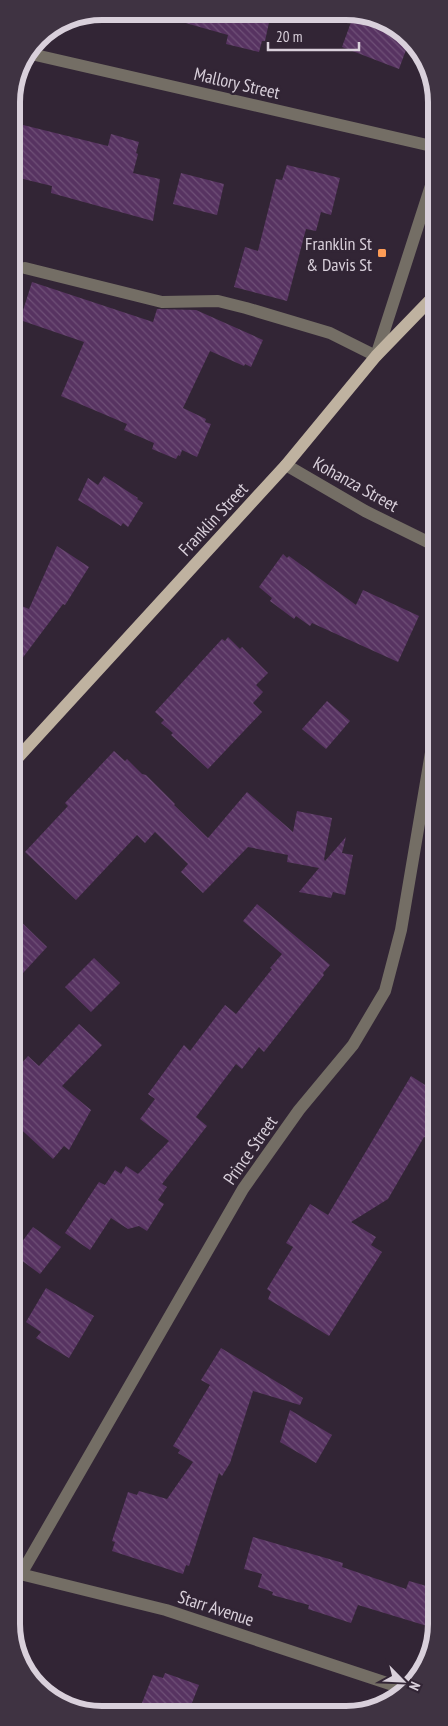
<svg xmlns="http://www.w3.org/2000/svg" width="448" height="1726" viewBox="0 0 448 1726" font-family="'PT Sans Narrow',sans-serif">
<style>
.building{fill:url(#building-back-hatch)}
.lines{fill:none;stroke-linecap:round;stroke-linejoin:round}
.minor{stroke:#746e65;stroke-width:12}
.major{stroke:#bfb2a0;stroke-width:12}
.poi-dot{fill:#fd9c56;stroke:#322535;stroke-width:2}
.labels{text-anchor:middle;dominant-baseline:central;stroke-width:5;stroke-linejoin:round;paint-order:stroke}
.street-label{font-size:18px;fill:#d9d0db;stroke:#322535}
.poi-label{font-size:18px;fill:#d9d0db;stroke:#322535;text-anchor:end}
.rim{fill:none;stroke:#d9d0db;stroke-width:6}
</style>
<defs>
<pattern id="building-back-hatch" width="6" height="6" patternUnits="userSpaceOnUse" patternTransform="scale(1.25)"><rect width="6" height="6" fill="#573361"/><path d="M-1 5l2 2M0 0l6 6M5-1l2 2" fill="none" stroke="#6f5077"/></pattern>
</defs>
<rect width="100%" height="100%" fill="#322535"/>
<g class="building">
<path d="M177,12L253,13H271L265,41H262L259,52L226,44L228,35L175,20Z"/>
<path d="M354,14H370L410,39L399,69L342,47Z"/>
<path d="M15,123L108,146L111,134L139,142L136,153L138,154L133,173L160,179L153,221L51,193L52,186L11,176V139Z"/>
<path d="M287,165L340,178L331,215L321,212L316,231L306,229L287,301L234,287L245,247L258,251L276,179L282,180Z"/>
<path d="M181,173L224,184L217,215L173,204Z"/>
<path d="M32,282L153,322L157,309L196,310L263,340L251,367L245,364L244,366L210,351L183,408L206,419L205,422L211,424L197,457L182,450L180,456L178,455L176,459L152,449L154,443L124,430L127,424L61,396L84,342L20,320Z"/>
<path d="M104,476L138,498L137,499L143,503L128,527L123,523L121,526L78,500L88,478L98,485Z"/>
<path d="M57,546L89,567L65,605L63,604L12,672V602L29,609Z"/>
<path d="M283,554L287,558L289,556L356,605L363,590L419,616L398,662L312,623L310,626L296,616L294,619L270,601L272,598L259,587Z"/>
<path d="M228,637L240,649L242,647L268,673L256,685L263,692L253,703L262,712L208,769L171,735L173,733L161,723L164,720L155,712L222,639L225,641Z"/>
<path d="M327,701L350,721L326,749L302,729Z"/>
<path d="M114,751L125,761L127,759L142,774L146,775L175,804L174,805L208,838L247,792L293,832L297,811L332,818L324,859L325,861L346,837L342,853L353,855L345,895L333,892L331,898L299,892L319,868L287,862L288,855L248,847L203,893L181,872L188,864L155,832L145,843L137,835L76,900L25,852L68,806L65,803Z"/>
<path d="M257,904L330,965L323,973L324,975L264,1052L259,1047L242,1069L236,1064L196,1117L207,1126L162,1184L167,1187L158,1200L164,1204L147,1231L139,1226L128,1229L111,1218L90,1250L65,1233L99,1182L105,1185L115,1170L121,1174L126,1166L138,1174L169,1141L140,1119L155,1099L148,1094L184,1045L190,1051L225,1005L236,1014L272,969L270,968L282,954L243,921Z"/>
<path d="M12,913L47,947L12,985Z"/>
<path d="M94,958L120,983L91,1012L65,987Z"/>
<path d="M79,1024L102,1045L62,1086L91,1110L69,1150L64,1146L53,1159L12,1121V1074L28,1056L39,1066Z"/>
<path d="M411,1076L436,1092V1144L424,1137L388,1199L351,1222L376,1237L371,1245L382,1252L329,1336L268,1299L271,1292L267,1289L293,1247L286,1243L310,1204L328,1215Z"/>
<path d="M33,1227L61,1247L40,1274L13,1254Z"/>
<path d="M46,1288L94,1316L69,1358L36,1338L41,1332L26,1322Z"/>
<path d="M221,1348L303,1398L300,1405L253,1391L230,1463L222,1476L219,1473L189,1566L186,1565L183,1574L112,1551L115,1542L112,1541L128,1492L137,1495L139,1491L167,1499L193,1462L178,1453L180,1450L173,1446L210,1385L201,1380Z"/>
<path d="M290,1410L332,1435L316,1463L280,1442Z"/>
<path d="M253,1537L343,1563L342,1567L406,1589L409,1581L437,1589V1629L358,1605L351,1623L308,1609L309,1605L272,1595L273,1592L258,1587L262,1574L244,1569Z"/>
<path d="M165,1673L199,1685L188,1713H138L153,1675L163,1678Z"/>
</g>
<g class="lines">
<g class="minor">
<path d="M31,54L436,147"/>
<path d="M25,268L162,302L218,301L246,308L330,333L376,356L436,170"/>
<path d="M286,465L365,511L436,546"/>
<path d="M12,1572L166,1610L405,1689"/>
<path d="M21,1574L243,1189L299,1110L353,1045L385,991L401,930L436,723"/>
</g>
<path class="major" d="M12,764L286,465L376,356L436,294"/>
</g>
<rect class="poi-dot" x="377" y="248" width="10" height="10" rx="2.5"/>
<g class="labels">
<g class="street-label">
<text transform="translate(237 83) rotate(13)">Mallory Street</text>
<text transform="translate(356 484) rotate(29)">Kohanza Street</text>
<text transform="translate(213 519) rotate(-47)">Franklin Street</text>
<text transform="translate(250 1150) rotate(-55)">Prince Street</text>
<text transform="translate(216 1608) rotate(18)">Starr Avenue</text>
</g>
<g class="poi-label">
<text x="372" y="243">Franklin St<tspan x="372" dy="21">&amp; Davis St</tspan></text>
</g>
</g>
<path d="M0 0H448V1726H0ZM102 20H346A82 82 0 0 1 428 102V1624A82 82 0 0 1 346 1706H102A82 82 0 0 1 20 1624V102A82 82 0 0 1 102 20Z" fill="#3f3342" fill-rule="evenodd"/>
<path class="rim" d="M102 20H346A82 82 0 0 1 428 102V1624A82 82 0 0 1 346 1706H102A82 82 0 0 1 20 1624V102A82 82 0 0 1 102 20Z"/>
<g transform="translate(403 1681) rotate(114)" stroke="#322535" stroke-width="4" paint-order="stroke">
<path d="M0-4L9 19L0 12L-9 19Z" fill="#d9d0db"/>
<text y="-8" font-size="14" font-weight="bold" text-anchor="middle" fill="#d9d0db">N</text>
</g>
<path d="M268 42v8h91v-8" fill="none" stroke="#d9d0db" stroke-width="2.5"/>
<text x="276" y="42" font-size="15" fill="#d9d0db" stroke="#322535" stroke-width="4" paint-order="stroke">20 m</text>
</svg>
